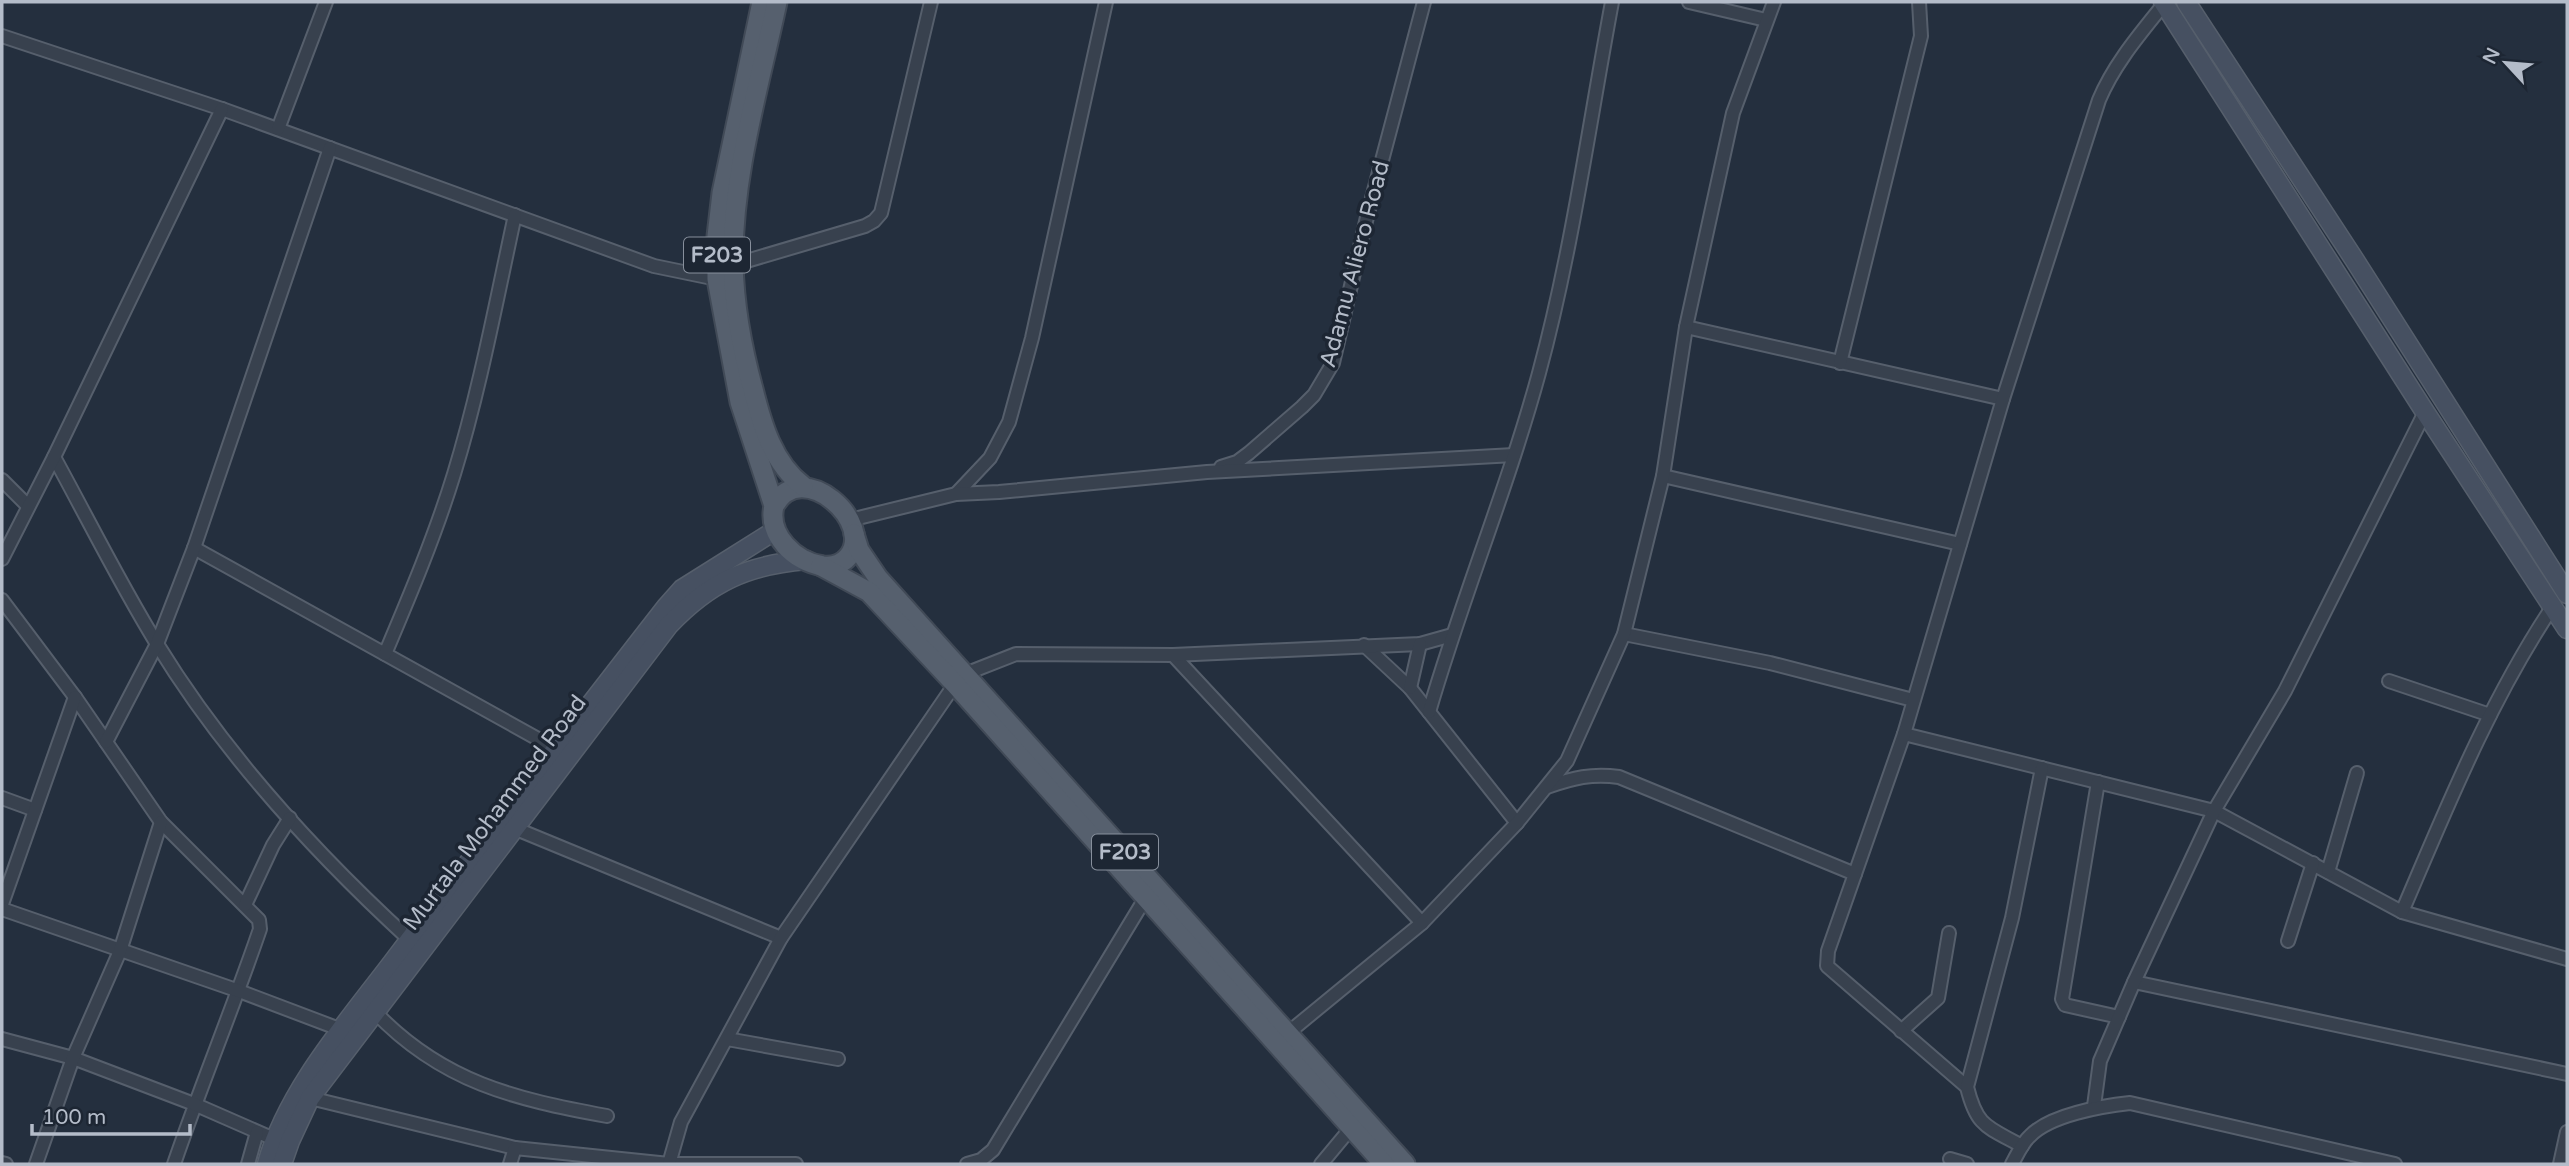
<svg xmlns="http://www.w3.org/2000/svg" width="2569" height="1166" viewBox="0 0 2569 1166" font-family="'Varela Round',sans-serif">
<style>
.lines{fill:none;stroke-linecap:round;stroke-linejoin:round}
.minor-casing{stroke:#565f6c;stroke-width:16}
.secondary-casing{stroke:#565f6c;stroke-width:21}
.primary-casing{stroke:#414a57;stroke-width:23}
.minor{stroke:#38414e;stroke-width:12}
.secondary{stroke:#465061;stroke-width:18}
.primary{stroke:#56606e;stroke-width:19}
.labels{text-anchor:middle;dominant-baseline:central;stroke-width:7;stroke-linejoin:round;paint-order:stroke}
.shield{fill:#1d2633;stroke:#878f9c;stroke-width:2}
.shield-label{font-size:21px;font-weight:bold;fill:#b4bcc9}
.street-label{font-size:23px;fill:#b4bcc9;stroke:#1d2633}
</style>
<rect width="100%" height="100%" fill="#242f3e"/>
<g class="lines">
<defs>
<g id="minor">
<path d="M1689,2L1766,20"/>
<path d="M2,36L222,109L654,266L717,279"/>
<path d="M278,129L326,2"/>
<path d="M733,265L865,226L874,221L881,213L931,2"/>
<path d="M1686,327L2003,399"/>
<path d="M1840,363L1921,36L1919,2"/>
<path d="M54,457C88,519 120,584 157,644C225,755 314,852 410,940"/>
<path d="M1221,467L1237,462L1249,453L1302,407L1314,395L1333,363L1367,217L1424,2"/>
<path d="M1663,476L1960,544"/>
<path d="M2,480L27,505"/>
<path d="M956,494L990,458L1009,422L1032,338L1106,2"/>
<path d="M850,520L956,494L999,492L1207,472L1514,455"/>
<path d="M194,548L556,749"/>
<path d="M2,559L54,457L222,109"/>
<path d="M2,600L75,697L161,822L259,920L260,929C233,1008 201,1085 174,1164"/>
<path d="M1624,634L1770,663L1913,700"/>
<path d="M1364,645L1410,688L1517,823"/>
<path d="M385,654C410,595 435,536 454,474C480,389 496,302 515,215"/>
<path d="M1173,655L1422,923"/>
<path d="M965,674L1016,654L1173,655L1420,644L1452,635"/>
<path d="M2389,681L2490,715"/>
<path d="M1410,688L1420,644"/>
<path d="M1429,712C1462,598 1508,487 1539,373C1572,251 1589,125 1612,2"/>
<path d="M1904,734L2214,811L2402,912L2567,959"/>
<path d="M106,742L157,644L194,548L330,148"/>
<path d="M2098,782L2062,999L2065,1005L2119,1017"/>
<path d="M1547,787C1573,778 1592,773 1619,777L1855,874"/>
<path d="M2,798L35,810"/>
<path d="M514,828L781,938"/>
<path d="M2328,872L2357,773"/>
<path d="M2,904L75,697"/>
<path d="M245,905L273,845L290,818"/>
<path d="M2,909L239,991L342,1030"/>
<path d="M2402,912C2447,807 2489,702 2553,606"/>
<path d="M2288,941L2313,863"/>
<path d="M2134,982L2567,1074"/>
<path d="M375,1012C442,1082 514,1099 607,1116"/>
<path d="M1901,1031L1938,998L1949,933"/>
<path d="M1288,1033L1422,923L1517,823L1567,761L1624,634L1663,476L1686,327L1733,113L1774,2"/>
<path d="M2,1039L73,1058L194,1104L274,1139"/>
<path d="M727,1039L838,1059"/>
<path d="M1967,1087L1827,966L1828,951L1904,734L2003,399L2099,100C2114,64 2140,34 2164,4"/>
<path d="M310,1098L515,1148L669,1164H796"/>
<path d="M2094,1106L2100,1061L2134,982L2214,811L2285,691L2425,412"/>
<path d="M2022,1146C1988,1127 1977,1128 1967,1087L2012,918L2042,768"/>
<path d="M1950,1159L1967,1164"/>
<path d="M2,1163L6,1164"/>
<path d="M36,1164L73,1058L120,951L161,822"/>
<path d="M248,1164L257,1132"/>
<path d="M510,1164L515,1148"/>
<path d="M669,1164L681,1122L781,938L955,684"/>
<path d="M967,1164L981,1160L993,1150L1146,897"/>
<path d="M1321,1164L1351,1128"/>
<path d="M2012,1164C2017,1155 2022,1143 2030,1136C2050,1115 2102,1106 2130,1103L2395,1164"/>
<path d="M2560,1164L2567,1132"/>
</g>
<g id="secondary">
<path d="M2163,2L2425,412L2567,629"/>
<path d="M2186,2L2354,259L2567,594"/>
<path d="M267,1164C287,1090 349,1020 395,959C484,841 575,724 666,607L682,589L774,531"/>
<path d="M282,1164L290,1141L310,1098L669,625C710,582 747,565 806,560"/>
</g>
<g id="primary">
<path d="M762,2L722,193L717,236V279L740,402L774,506C767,535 795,562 823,566C832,567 842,564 848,557C877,524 802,455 774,506"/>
<path d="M777,2C759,87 732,175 733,263C734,305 742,349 753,389C762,425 773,463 803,486"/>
<path d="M854,534L859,550L878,578L1405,1164"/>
<path d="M821,566L869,592L955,684L1384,1164"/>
</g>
</defs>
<use href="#minor" class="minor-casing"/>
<use href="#secondary" class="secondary-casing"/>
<use href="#primary" class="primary-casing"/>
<use href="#minor" class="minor"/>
<use href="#secondary" class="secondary"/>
<use href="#primary" class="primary"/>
</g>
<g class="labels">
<g class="shield">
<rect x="684" y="237.5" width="66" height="35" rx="5"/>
<rect x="1092" y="834.5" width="66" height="35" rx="5"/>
</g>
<g class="shield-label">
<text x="717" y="255">F203</text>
<text x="1125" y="852">F203</text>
</g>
<g class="street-label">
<text transform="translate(1355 264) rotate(-75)">Adamu Aliero Road</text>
<text transform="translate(495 813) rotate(-53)">Murtala Mohammed Road</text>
</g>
</g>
<rect width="2569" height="1166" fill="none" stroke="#b4bcc9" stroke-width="7"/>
<g transform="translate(2506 63) rotate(296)" stroke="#1d2633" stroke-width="5" paint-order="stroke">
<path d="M0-5L12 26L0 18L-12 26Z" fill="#b4bcc9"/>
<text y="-10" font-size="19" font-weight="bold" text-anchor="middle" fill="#b4bcc9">N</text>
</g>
<path d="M32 1124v10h158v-10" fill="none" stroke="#b4bcc9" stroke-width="3.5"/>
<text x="42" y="1124" font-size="21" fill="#b4bcc9" stroke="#1d2633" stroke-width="5" paint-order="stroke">100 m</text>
</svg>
